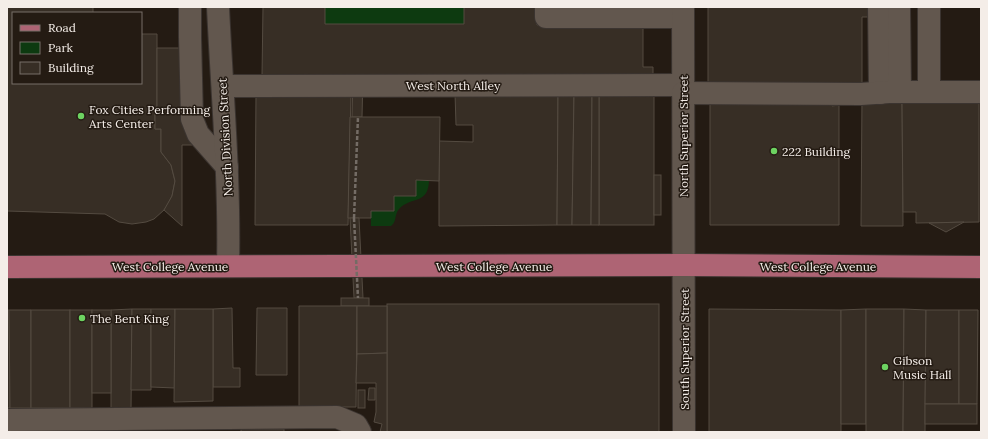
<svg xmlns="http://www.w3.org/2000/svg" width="988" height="439" viewBox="0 0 988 439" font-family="Lora,serif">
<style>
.green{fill:#0d3a10}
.building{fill:#372e25;stroke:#544b41}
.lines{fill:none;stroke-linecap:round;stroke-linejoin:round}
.minor-casing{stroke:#3b3430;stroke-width:24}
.major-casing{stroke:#3b3430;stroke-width:24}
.path{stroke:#746c65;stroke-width:2.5;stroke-dasharray:4 2;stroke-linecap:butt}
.minor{stroke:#62574e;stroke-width:22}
.major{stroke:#ae6474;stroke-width:22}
.path-bridge{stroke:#746c65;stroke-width:2.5;stroke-dasharray:4 2;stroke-linecap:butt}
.poi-dot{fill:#6dd361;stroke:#241b13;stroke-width:1.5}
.labels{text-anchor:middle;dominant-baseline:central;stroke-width:3;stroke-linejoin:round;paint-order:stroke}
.street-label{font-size:12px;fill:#f4ede8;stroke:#241b13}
.poi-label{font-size:12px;fill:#f4ede8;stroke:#241b13;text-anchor:start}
</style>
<rect width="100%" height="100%" fill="#241b13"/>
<g class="green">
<rect x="325" y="7" width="139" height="17"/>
<path d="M416,180L429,181C428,205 411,196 399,209C394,215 397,222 391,226H371V211L394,196H416Z"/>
</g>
<g class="building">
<path d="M7,7H93V13H13V83H141V34H157V111H155V129H161V152L171,165L175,181L172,196L167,206L164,210L154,219L146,222L132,224L119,222L105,214L7,211Z"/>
<path d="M263,7H325V24H464V7H537V25H643V67H653V76H262Z"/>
<path d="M708,7H875L872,17H862V85H708Z"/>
<path d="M192,40V145H182V226L164,210L172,196L175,181L171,165L161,152V129H155V111H157V48H181Z"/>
<path d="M353,75H363L362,117H352Z"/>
<rect x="599" y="92" width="55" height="133"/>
<path d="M455,93L558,94L557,225L439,226V141L473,142V125H456Z"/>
<path d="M256,94H351L348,225H255Z"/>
<path d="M558,94H574L572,225H557Z"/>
<path d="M574,94H592L591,225H572Z"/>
<path d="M592,96H599V225H591Z"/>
<path d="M710,98H832V106L839,105V225H710Z"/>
<path d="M862,98L902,99L903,226H861Z"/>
<path d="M902,99H979V222L916,223V212H903Z"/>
<path d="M350,117H440L439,181L416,180V196H394V211H371V218H348Z"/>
<rect x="654" y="175" width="7" height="40"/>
<path d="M350,218H359L363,298H354Z"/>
<path d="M964,222L946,232L929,223Z"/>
<rect x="341" y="298" width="28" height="8"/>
<rect x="387" y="304" width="272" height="128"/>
<path d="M299,306H357L356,407H299Z"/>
<path d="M357,306H387V353L357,354Z"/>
<path d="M232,308L233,368H240V387H213V309Z"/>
<path d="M257,308H287V375H256Z"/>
<path d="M132,309L131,410H111V310Z"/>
<path d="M132,309H151V390H131Z"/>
<path d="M151,309H175V388L151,387Z"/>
<path d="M175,309H213V401L174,402Z"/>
<path d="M709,309L841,310V432H709Z"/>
<path d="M866,309V424H841V310Z"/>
<path d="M866,309H904L903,432H866Z"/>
<path d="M904,309L926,310L925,432H903Z"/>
<path d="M7,310H9L10,408H7Z"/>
<path d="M9,310H31V408H10Z"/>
<rect x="31" y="310" width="39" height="98"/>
<rect x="70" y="310" width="22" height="98"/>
<rect x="92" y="310" width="19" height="83"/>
<path d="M926,310H959V404H925Z"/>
<path d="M959,310H978L977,404H959Z"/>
<path d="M387,353V432H380L382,424L374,422L376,412V383H356L357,354Z"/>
<path d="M369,388H375V400H368Z"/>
<rect x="358" y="390" width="7" height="18"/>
<rect x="925" y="404" width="52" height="20"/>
<rect x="241" y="429" width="43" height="3"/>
</g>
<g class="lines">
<defs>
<g id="minor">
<path d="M190,7V37L192,119L198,134L227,167"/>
<path d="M218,7C222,93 230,180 228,266"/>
<path d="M546,7V17H683"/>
<path d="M683,7L684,432"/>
<path d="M879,7L880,93"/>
<path d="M899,7L900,92"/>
<path d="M223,86L683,85"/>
<path d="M929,92V7"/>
<path d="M683,93L861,94L889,92H981"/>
<path d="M7,420L337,417L356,425L360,432"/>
</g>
<path id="major" d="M7,267L684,265L981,267"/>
</defs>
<use href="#minor" class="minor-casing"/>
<use href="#major" class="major-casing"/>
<path class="path" d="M354,218L358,117"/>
<use href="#minor" class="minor"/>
<use href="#major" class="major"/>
<path class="path-bridge" d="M354,218L358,298"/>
</g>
<g class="poi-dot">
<circle cx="81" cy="116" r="4"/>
<circle cx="774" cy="151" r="4"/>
<circle cx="82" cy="318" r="4"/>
<circle cx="885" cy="367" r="4"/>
</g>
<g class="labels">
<g class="street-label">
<text x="453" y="85">West North Alley</text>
<text transform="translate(683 136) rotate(-90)">North Superior Street</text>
<text transform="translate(225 137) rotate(-93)">North Division Street</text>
<text x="170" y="266">West College Avenue</text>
<text x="494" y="266">West College Avenue</text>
<text x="818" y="266">West College Avenue</text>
<text transform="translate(684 349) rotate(-90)">South Superior Street</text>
</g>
<g class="poi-label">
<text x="89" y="109">Fox Cities Performing<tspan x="89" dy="14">Arts Center</tspan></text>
<text x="782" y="151">222 Building</text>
<text x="90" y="318">The Bent King</text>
<text x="893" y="360">Gibson<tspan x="893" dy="14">Music Hall</tspan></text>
</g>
</g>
<rect width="988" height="439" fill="none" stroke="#f4ede8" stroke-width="16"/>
<rect x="12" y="12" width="130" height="72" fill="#241b13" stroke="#776f68"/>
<rect x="20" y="25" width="20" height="6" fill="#ae6474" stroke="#776f68"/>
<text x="48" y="32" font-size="12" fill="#f4ede8">Road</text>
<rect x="20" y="42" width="20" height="12" fill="#0d3a10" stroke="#776f68"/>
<text x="48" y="52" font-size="12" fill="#f4ede8">Park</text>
<rect x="20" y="62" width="20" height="12" fill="#372e25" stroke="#776f68"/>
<text x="48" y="72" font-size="12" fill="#f4ede8">Building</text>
</svg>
